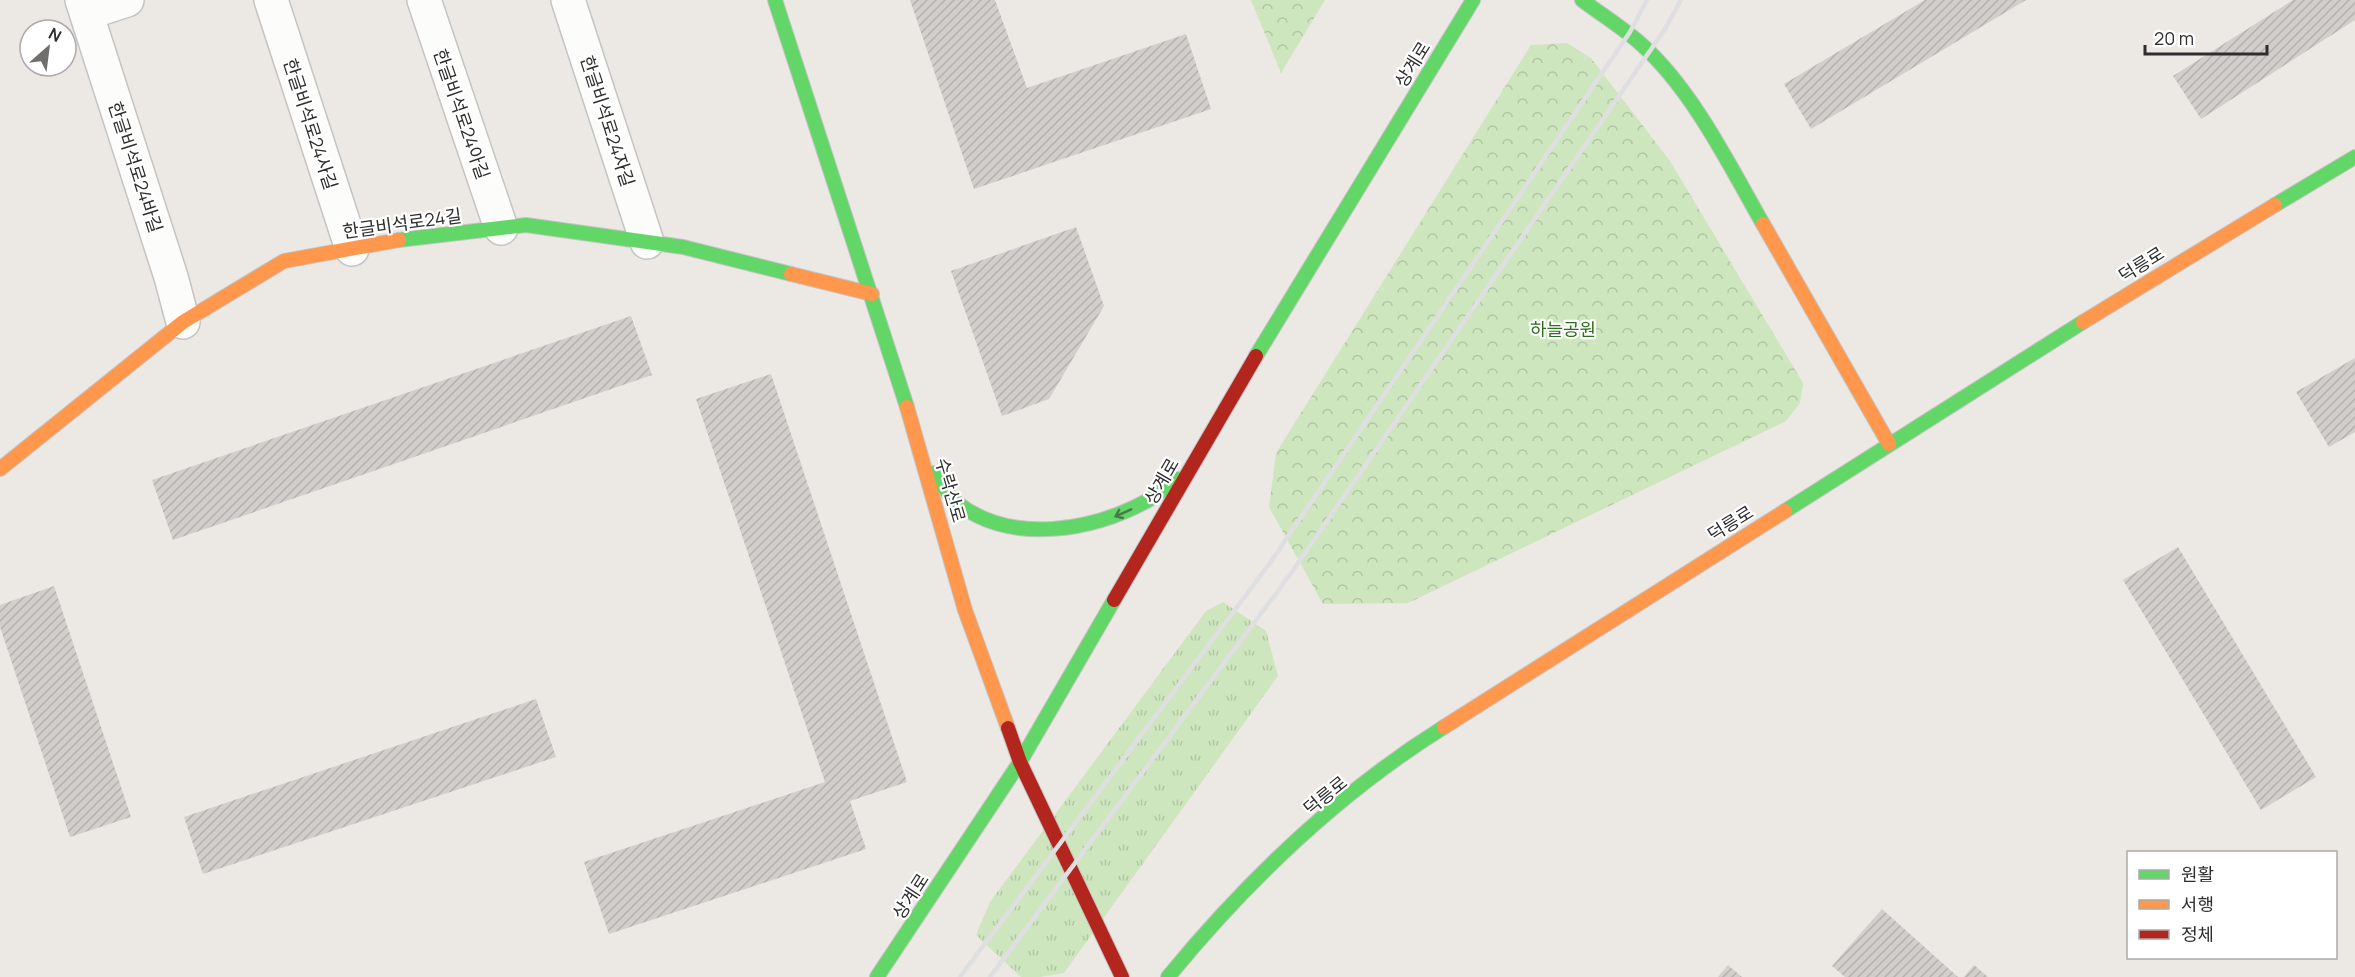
<svg xmlns="http://www.w3.org/2000/svg" width="2355" height="977" viewBox="0 0 2355 977" font-family="Manrope,'Noto Sans KR',sans-serif">
<style>
.grass{fill:url(#grass-tufts)}
.park{fill:url(#park-crowns)}
.building{fill:url(#building-hatch)}
.lines{fill:none;stroke-linecap:round;stroke-linejoin:round}
.street-casing{stroke:#c5c4c5;stroke-width:36}
.fast-casing{stroke:#c5c4c5;stroke-width:16}
.slow-casing{stroke:#c5c4c5;stroke-width:16}
.jam-casing{stroke:#c5c4c5;stroke-width:16}
.street{stroke:#fcfcfb;stroke-width:33}
.fast{stroke:#63d668;stroke-width:14}
.slow{stroke:#ff974d;stroke-width:14}
.jam{stroke:#b3261e;stroke-width:14}
.rail{stroke:#dfdfe1;stroke-width:4.5}
.oneway{stroke:#467a48}
.labels{text-anchor:middle;dominant-baseline:central;stroke-width:4.5;stroke-linejoin:round;paint-order:stroke}
.street-label{font-size:18px;fill:#2e2e2e;stroke:#fff}
.park-label{font-size:18px;fill:#2c6e1b;stroke:#fff}
</style>
<defs>
<pattern id="grass-tufts" width="24" height="20" patternUnits="userSpaceOnUse" patternTransform="scale(1.5)"><rect width="24" height="20" fill="#cee6be"/><path d="M3 7l-1-3M5 7V3M7 7l1-3M15 17l-1-3M17 17v-4M19 17l1-3" fill="none" stroke="#b1c6a4"/></pattern>
<pattern id="park-crowns" width="20" height="18" patternUnits="userSpaceOnUse" patternTransform="scale(1.5)"><rect width="20" height="18" fill="#cee6be"/><path d="M2 6a3 3 0 1 1 6 0M12 15a3 3 0 1 1 6 0" fill="none" stroke="#b1c6a4"/></pattern>
<pattern id="building-hatch" width="6" height="6" patternUnits="userSpaceOnUse" patternTransform="scale(1.5)"><rect width="6" height="6" fill="#d1cecb"/><path d="M-1 1l2-2M0 6l6-6M5 7l2-2" fill="none" stroke="#b4b1af"/></pattern>
</defs>
<rect width="100%" height="100%" fill="#ece8e4"/>
<path class="grass" d="M1223,602L1266,631L1278,676L1064,973L1040,977H1021L976,935L990,902L1206,611Z"/>
<g class="park">
<path d="M1251,0H1325L1281,73Z"/>
<path d="M1567,43L1591,58L1670,161L1803,383L1800,403L1786,421L1408,603L1323,604L1269,507L1276,453L1531,45Z"/>
</g>
<g class="building">
<path d="M910,0H995L1027,88L1186,34L1211,109L974,189Z"/>
<path d="M1925,0H2026L1811,129L1784,84Z"/>
<path d="M2293,0H2355V20L2201,119L2173,76Z"/>
<path d="M1076,227L1104,306L1049,399L1002,416L951,271Z"/>
<path d="M631,316L652,375L173,540L152,480Z"/>
<path d="M2355,358V432L2329,447L2296,392Z"/>
<path d="M771,374L907,782L850,801L866,849L609,934L584,862L825,782L696,399Z"/>
<path d="M2178,547L2316,777L2261,810L2123,580Z"/>
<path d="M54,586L131,817L70,837L0,627V605Z"/>
<path d="M536,699L556,757L203,874L184,817Z"/>
<path d="M1882,909L1958,977H1845L1832,966Z"/>
<path d="M1728,965L1742,977H1718Z"/>
<path d="M1974,965L1988,977H1964Z"/>
</g>
<g class="lines">
<defs>
<g id="street">
<path d="M82,0L171,277L183,322"/>
<path d="M271,0L352,249"/>
<path d="M424,0L501,228"/>
<path d="M568,0L647,242"/>
<path d="M87,13L127,0"/>
</g>
<g id="fast">
<path d="M775,0L907,407"/>
<path d="M1582,0C1602,15 1623,28 1641,44C1692,89 1730,166 1763,224"/>
<path d="M2275,205L2355,157"/>
<path d="M399,240L526,225L683,247L791,274"/>
<path d="M1256,356L1473,0"/>
<path d="M934,473C941,482 947,495 956,502C1011,546 1095,531 1152,498C1161,492 1169,485 1178,479"/>
<path d="M1785,511L2083,322"/>
<path d="M877,977L1020,762L1114,600"/>
<path d="M1168,977C1246,882 1340,792 1444,727"/>
</g>
<g id="slow">
<path d="M1763,224L1889,444"/>
<path d="M791,274L872,294"/>
<path d="M2083,322L2275,205"/>
<path d="M907,407L965,610L1008,728"/>
<path d="M0,469L183,322L284,261L399,240"/>
<path d="M1444,727L1785,511"/>
</g>
<g id="jam">
<path d="M1114,600L1256,356"/>
<path d="M1008,728L1020,762L1122,977"/>
</g>
</defs>
<use href="#street" class="street-casing"/>
<use href="#fast" class="fast-casing"/>
<use href="#slow" class="slow-casing"/>
<use href="#jam" class="jam-casing"/>
<use href="#street" class="street"/>
<use href="#fast" class="fast"/>
<use href="#slow" class="slow"/>
<use href="#jam" class="jam"/>
<g class="rail">
<path d="M960,977L1270,563L1630,32L1647,0"/>
<path d="M990,977L1292,572L1665,29L1681,0"/>
</g>
</g>
<defs><path id="oneway-shaft" d="M-6 0H5M1.5-3L5.5 0L1.5 3" fill="none" stroke-width="1.6" stroke-linecap="round" stroke-linejoin="round" transform="scale(1.5)"/></defs>
<use class="oneway" href="#oneway-shaft" transform="translate(1123 513) rotate(156)"/>
<g class="labels">
<g class="street-label">
<text transform="translate(1412 64) rotate(-58)">상계로</text>
<text transform="translate(462 114) rotate(71)">한글비석로24아길</text>
<text transform="translate(608 121) rotate(72)">한글비석로24자길</text>
<text transform="translate(311 124) rotate(72)">한글비석로24사길</text>
<text transform="translate(136 167) rotate(72)">한글비석로24바길</text>
<text transform="translate(402 223) rotate(-8)">한글비석로24길</text>
<text transform="translate(2141 264) rotate(-32)">덕릉로</text>
<text transform="translate(1161 481) rotate(-60)">상계로</text>
<text transform="translate(951 490) rotate(74)">수락산로</text>
<text transform="translate(1730 523) rotate(-32)">덕릉로</text>
<text transform="translate(1325 795) rotate(-39)">덕릉로</text>
<text transform="translate(910 896) rotate(-57)">상계로</text>
</g>
<g class="park-label">
<text x="1563" y="329">하늘공원</text>
</g>
</g>
<rect x="2127" y="851" width="210" height="108" fill="#ffffff" stroke="#ababab" stroke-width="1.5"/>
<rect x="2139" y="870" width="30" height="9" fill="#63d668" stroke="#ababab" stroke-width="1.5"/>
<text x="2181" y="881" font-size="18" fill="#2e2e2e">원활</text>
<rect x="2139" y="900" width="30" height="9" fill="#ff974d" stroke="#ababab" stroke-width="1.5"/>
<text x="2181" y="911" font-size="18" fill="#2e2e2e">서행</text>
<rect x="2139" y="930" width="30" height="9" fill="#b3261e" stroke="#ababab" stroke-width="1.5"/>
<text x="2181" y="941" font-size="18" fill="#2e2e2e">정체</text>
<g transform="translate(48 48) rotate(28)"><circle r="28" fill="#ffffff" stroke="#ababab" stroke-width="1.5"/>
<path d="M0-4.5L10 22L0 15L-10 22Z" fill="#706f6e"/>
<text y="-9" font-size="16" font-weight="bold" text-anchor="middle" fill="#2e2e2e">N</text>
</g>
<path d="M2145 45v9h122v-9" fill="none" stroke="#2e2e2e" stroke-width="3"/>
<text x="2154" y="45" font-size="18" fill="#2e2e2e" stroke="#ffffff" stroke-width="4.5" paint-order="stroke">20 m</text>
</svg>
